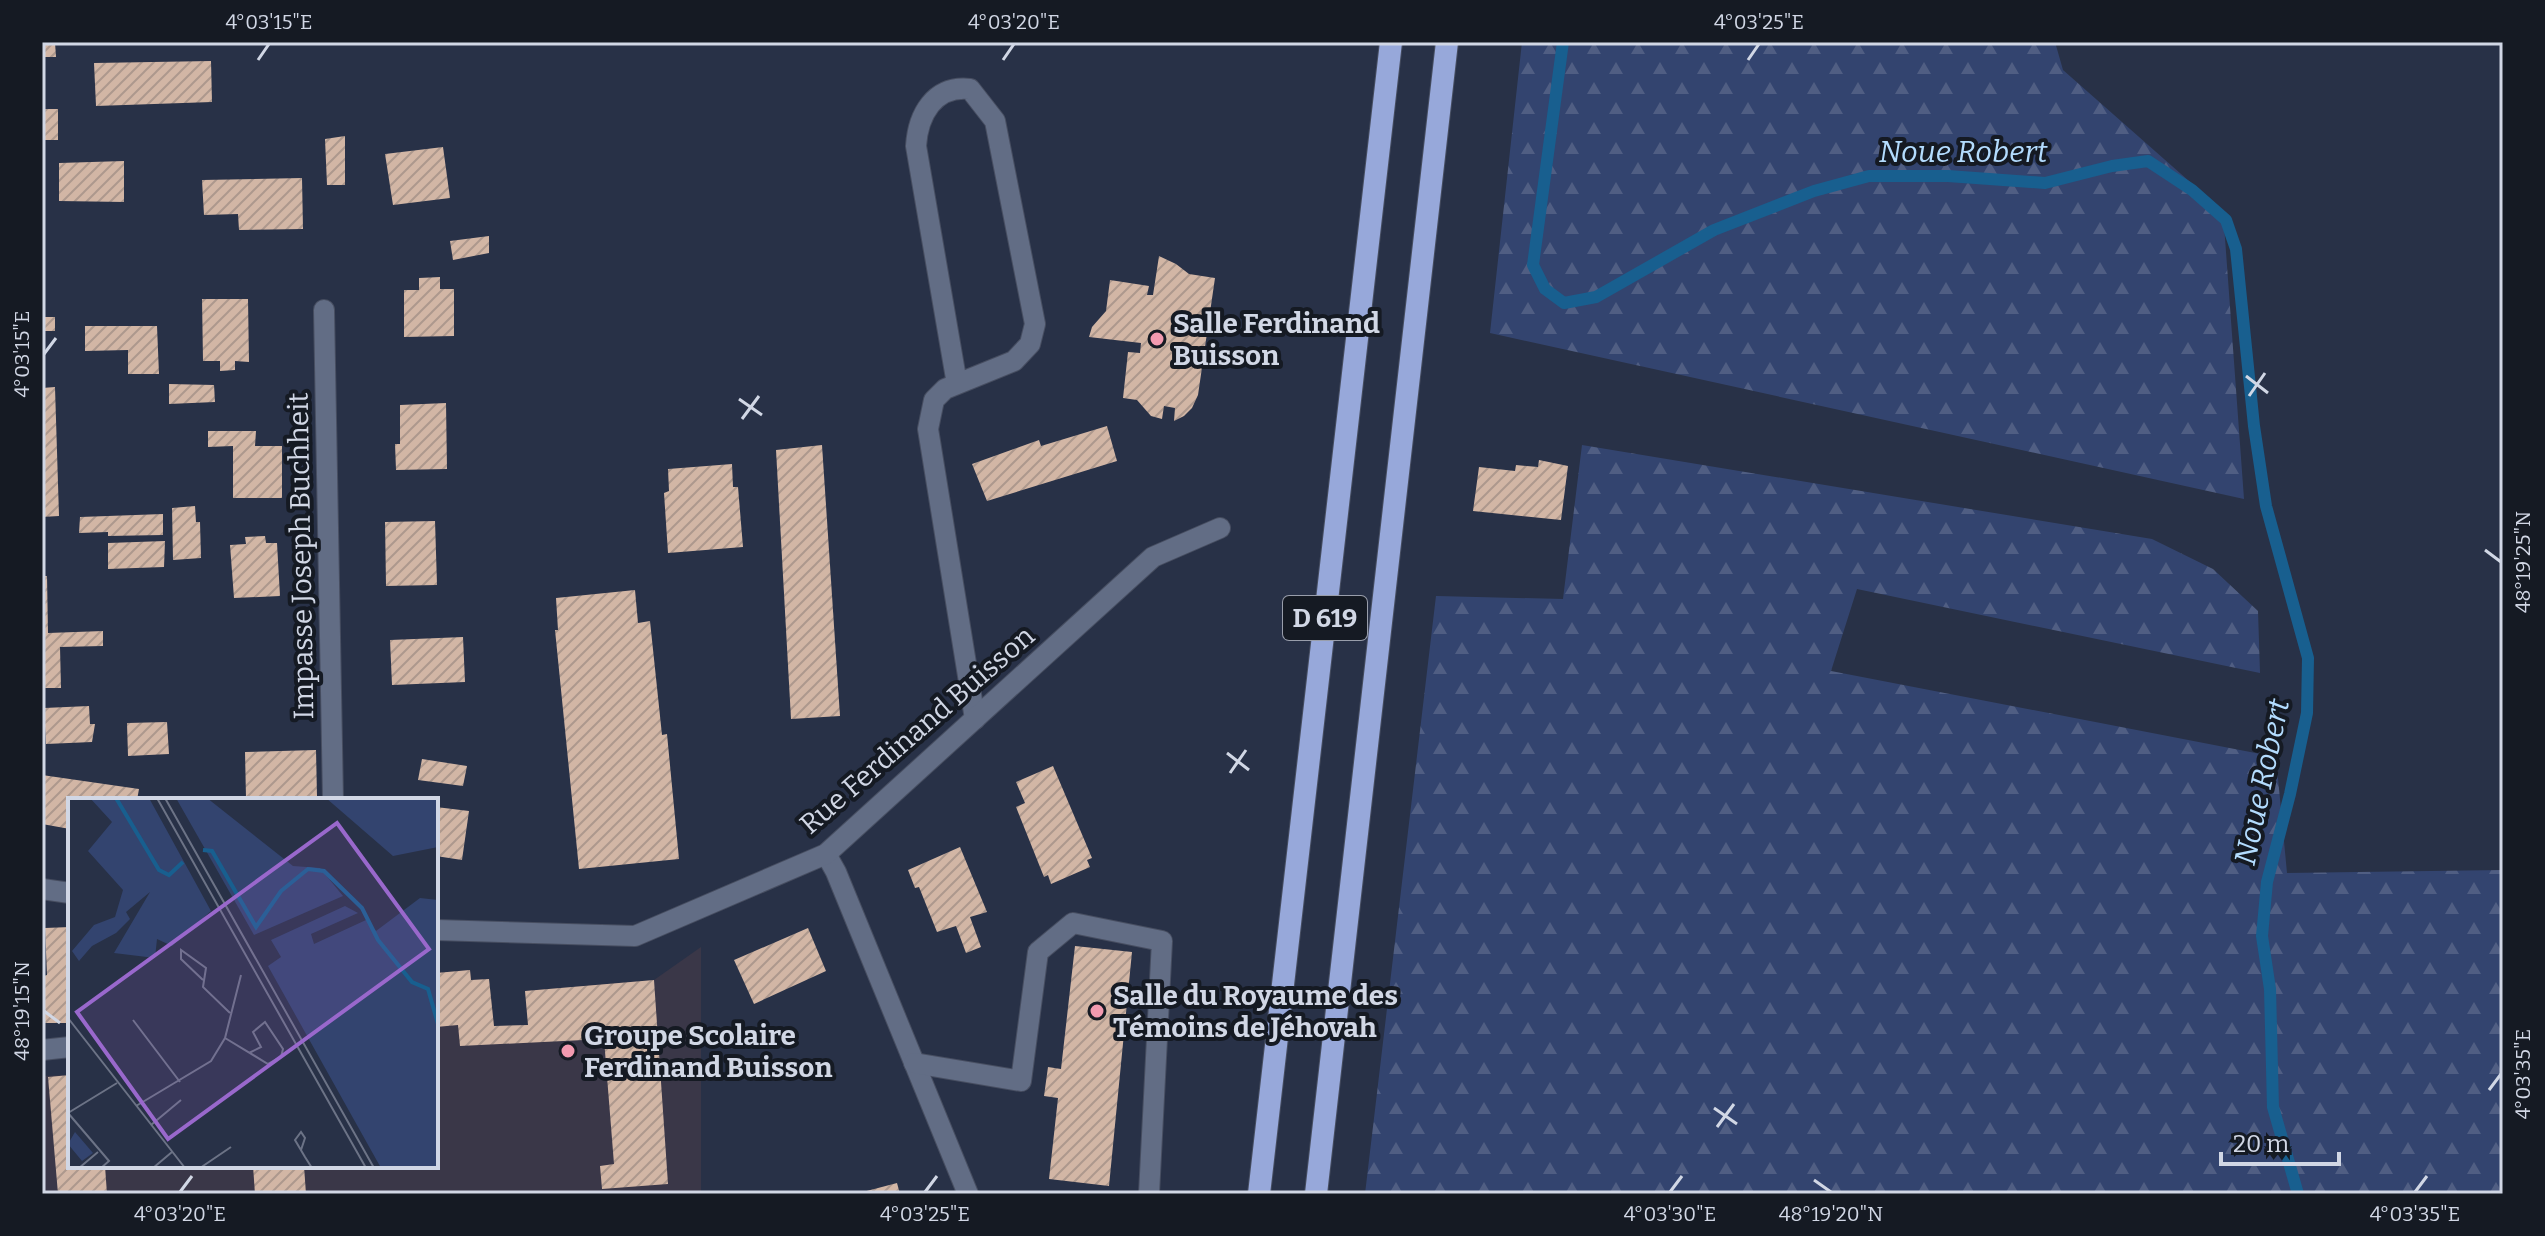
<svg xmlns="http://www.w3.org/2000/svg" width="2545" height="1236" viewBox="0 0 2545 1236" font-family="Bitter,serif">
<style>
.education{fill:#3a3748}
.forest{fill:url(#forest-firs)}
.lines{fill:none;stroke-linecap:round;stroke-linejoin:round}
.stream{stroke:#185f8f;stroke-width:12}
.building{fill:url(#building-hatch)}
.service-casing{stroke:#474e61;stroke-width:22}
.minor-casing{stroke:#474e61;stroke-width:22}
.trunk-casing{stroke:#474e61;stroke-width:24}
.service{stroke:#626d85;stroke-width:20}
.minor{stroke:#626d85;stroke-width:20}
.trunk{stroke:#97a8da;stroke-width:22}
.ticks{fill:none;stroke:#d1d7e5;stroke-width:3}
.poi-dot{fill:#f29ab0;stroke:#151a23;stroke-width:3}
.labels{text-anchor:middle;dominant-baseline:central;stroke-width:8;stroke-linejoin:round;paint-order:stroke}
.shield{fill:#151a23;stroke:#999eab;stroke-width:2}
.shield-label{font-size:26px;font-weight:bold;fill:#d1d7e5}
.poi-label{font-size:28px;font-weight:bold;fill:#d1d7e5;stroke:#151a23;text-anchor:start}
.street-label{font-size:28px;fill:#d1d7e5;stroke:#151a23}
.water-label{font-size:30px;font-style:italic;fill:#b3dcfe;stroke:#151a23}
.inset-river{fill:none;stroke:#185f8f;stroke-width:4}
.inset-road{fill:none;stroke:#6c7386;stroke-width:2}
.view{fill:#9968cc;fill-opacity:0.15;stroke:#9968cc;stroke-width:4}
.inset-edge{fill:none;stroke:#d1d7e5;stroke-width:4}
.neatline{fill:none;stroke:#d1d7e5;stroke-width:3}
.ticks-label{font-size:20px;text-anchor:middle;fill:#d1d7e5}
</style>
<defs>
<pattern id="forest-firs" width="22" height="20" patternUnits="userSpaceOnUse" patternTransform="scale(2)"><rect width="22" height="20" fill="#33446f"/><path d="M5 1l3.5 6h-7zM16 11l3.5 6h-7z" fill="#505e83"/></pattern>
<pattern id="building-hatch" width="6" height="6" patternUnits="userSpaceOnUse" patternTransform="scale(2)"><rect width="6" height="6" fill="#d2b6a5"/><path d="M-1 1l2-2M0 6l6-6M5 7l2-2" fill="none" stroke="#ad988d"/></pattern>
</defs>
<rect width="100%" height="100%" fill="#283147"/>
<path class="education" d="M701,947V1194H42V1076L70,1075V1166H436V973L470,970L471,980L489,979L494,1026H528L525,991L654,980Z"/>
<g class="forest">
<path d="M1522,42H2055L2063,70L2223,211L2244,499L1490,333Z"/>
<path d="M1582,445L2152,539L2213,569L2258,611L2260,673L1857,589L1831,671L2276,757L2287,873L2503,870V1194H1365L1436,596L1563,599Z"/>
</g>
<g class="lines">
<path class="stream" d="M1563,42L1533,265L1545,289L1564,303L1596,297L1714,230L1814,191L1869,176H1948L2045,183L2112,166L2148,161L2192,190L2226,220L2236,249L2254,426L2266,506L2308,658L2307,713L2290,794L2267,882L2262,936L2270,989L2273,1107L2298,1194"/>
</g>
<g class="building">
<path d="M42,42H55L56,57H42Z"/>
<path d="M211,61L212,102L96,106L94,63Z"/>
<rect x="42" y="109" width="16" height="31"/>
<path d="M345,136V185H327L325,139Z"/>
<path d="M443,147L450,198L393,205L385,154Z"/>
<path d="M124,161V202L59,201V163Z"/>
<path d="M302,178L303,229L239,230L238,214L204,215L202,180Z"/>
<path d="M489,236V253L453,260L450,241Z"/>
<path d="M1159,256L1176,264L1189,274L1215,278L1198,395L1192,408L1184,416L1174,421L1175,408L1164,406L1162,419L1151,416L1137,400L1123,398L1128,352L1140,353L1141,343L1089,337L1092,327L1106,311L1110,280L1149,286L1147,295H1153Z"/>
<path d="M440,277V289H454V336L404,337V290H419V278Z"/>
<path d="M202,299H248L249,362L235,361V370L220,371V361H203Z"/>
<rect x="42" y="317" width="13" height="14"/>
<path d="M85,326H157L159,374H128V350L85,351Z"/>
<path d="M169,384L214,385L215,402L169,404Z"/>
<path d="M55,387L59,516L42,517V388Z"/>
<path d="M446,403L447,469L396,470L395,444H400V405Z"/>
<path d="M1107,426L1117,461L987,501L972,464L1039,440L1041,446Z"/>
<path d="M208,431H256L255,446H282V498H233V446L208,447Z"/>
<path d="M822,445L840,716L791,719L776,450Z"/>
<path d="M1539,460L1568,466L1561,520L1473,511L1479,467L1515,471L1516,465L1538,467Z"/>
<path d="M732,464L733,487H738L743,547L668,553L664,493L669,491L668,469Z"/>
<path d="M195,506L196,522H200L201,558L173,560L172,508Z"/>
<path d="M163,514V535L108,536V532L79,533L80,517Z"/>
<path d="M435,521L437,585L386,586L385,522Z"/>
<path d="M265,536L266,543H277L280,596L234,598L230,545L246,544L245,537Z"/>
<path d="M165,541L164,567L108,569V543Z"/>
<path d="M42,576H47L48,633L103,631V646L60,647L61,688H42Z"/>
<path d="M635,590L638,623L650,621L662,735L667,734L679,859L579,869L555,630H558L556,598Z"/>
<path d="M463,637L465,682L392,685L390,640Z"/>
<path d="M89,706L90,724H95L92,742L46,744L44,708Z"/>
<path d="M167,722L169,754L128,756L127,723Z"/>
<path d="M316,750L317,796L246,798L245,752Z"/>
<path d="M422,759L467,766L463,786L418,780Z"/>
<path d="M1053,766L1092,858L1087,860L1090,867L1051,884L1048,875L1044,877L1016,807L1025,803L1016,782Z"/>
<path d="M42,775L139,789L137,800H70V829L42,824Z"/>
<path d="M436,807L469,811L462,860L436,856Z"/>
<path d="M960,847L987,912L970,917L981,947L966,953L956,926L937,932L919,887L915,888L908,870Z"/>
<path d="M70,927V1023H45L43,976L47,975L45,928Z"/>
<path d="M808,928L826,971L754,1004L734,960Z"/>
<path d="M1075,946L1132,952L1109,1186L1049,1179L1058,1098L1044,1096L1048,1067L1061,1069Z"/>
<path d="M470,970L471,980L489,979L494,1026L528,1025L525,991L654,980L668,1184L602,1189L600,1166L614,1164L604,1039L460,1046L458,1025L436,1027V973Z"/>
<path d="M70,1075V1166H105L107,1194H58L48,1077Z"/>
<path d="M253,1166H304L306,1194H255Z"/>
<path d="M897,1183L900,1194H859V1193Z"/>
</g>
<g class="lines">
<defs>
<g id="service">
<path d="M957,384L916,146C918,115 934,85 970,89L995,121L1035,324L1030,344L1014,361L945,389L934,400L928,429L975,719"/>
<path d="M826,854L836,872L968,1194"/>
<path d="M42,1050L70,1047"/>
<path d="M914,1063L1021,1081L1038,952L1073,923L1162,941L1149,1194"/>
</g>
<g id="minor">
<path d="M324,310L333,800"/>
<path d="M42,889L70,893"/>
<path d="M436,930L635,936L826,854L1153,557L1220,528"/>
</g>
<g id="trunk">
<path d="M1259,1194L1391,42"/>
<path d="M1316,1194L1447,42"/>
</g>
</defs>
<use href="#service" class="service-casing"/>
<use href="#minor" class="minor-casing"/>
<use href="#trunk" class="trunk-casing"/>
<use href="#service" class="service"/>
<use href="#minor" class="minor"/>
<use href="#trunk" class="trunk"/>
</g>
<path class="ticks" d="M258,60L269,44M1003,60L1014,44M1748,60L1759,44M44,354L56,338M2246,376L2268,393M2249,396L2265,373M739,399L762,415M742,419L759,396M2485,550L2501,562M1227,753L1249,770M1230,773L1246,750M44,1011L60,1023M2489,1090L2501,1074M1714,1108L1737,1124M1717,1127L1734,1104M1814,1180L1831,1192M180,1192L192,1176M925,1192L937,1176M1670,1192L1682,1176M2415,1192L2427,1176"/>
<g class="poi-dot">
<circle cx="1157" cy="339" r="8"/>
<circle cx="1097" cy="1011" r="8"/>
<circle cx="568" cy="1051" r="8"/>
</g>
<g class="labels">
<rect class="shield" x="1283" y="596" width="84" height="44" rx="6"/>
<g class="shield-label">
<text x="1325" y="618">D 619</text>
</g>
<g class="poi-label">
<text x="1173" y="323">Salle Ferdinand<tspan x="1173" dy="32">Buisson</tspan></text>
<text x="1113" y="995">Salle du Royaume des<tspan x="1113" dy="32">Témoins de Jéhovah</tspan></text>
<text x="584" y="1035">Groupe Scolaire<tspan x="584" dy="32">Ferdinand Buisson</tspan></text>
</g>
<g class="street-label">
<text transform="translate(301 556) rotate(-91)">Impasse Joseph Buchheit</text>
<text transform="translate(917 730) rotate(-41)">Rue Ferdinand Buisson</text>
</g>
<g class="water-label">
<text x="1963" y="152">Noue Robert</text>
<text transform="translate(2262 782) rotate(-78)">Noue Robert</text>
</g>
</g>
<g transform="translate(68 798)">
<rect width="370" height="370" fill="#283147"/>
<path d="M7,334L25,355L14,363L0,346Z" fill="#33446f"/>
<path d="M22,0H81L143,113L104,148L89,141L87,160L46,155L82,94L58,114L62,121L48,135L24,148L11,163L4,153L26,127L47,119L55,92L20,53L44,24ZM108,0H139L225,68L252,70L275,98L186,137ZM258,0H370V49L325,58ZM352,100L370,102V370H313L200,168L213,159L203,142L277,108L290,115L243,136L246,146L298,122L308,133Z" fill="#33446f"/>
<path class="inset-river" d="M48,0L91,72L101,77L115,64M135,52L144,53L188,129L213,93L240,71L256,73L294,110L310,142L344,184L360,191L370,226"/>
<path class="inset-road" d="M89,0L298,370M97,0L306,370M135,182L113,161V152L138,170L135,189L162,215M0,220L117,370M65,222L112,284M157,240L200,266L213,259L215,251L197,224L185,234L193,249L181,255M68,308L143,263L157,240L173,177M0,315L41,363L33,370M0,315L49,285M83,327L113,302M233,352L237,340L233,334L227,342L237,359L244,370M11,370L30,354M85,370L104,354M132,370L163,349"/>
<path class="view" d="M269,25L361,151L100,341L9,214Z"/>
<rect width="370" height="370" class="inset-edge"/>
</g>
<rect width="2545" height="1236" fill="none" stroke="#151a23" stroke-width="88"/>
<path d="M2221 1152v12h118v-12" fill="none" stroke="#d1d7e5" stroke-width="4"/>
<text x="2233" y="1152" font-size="24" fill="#d1d7e5" stroke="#151a23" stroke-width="6" paint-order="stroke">20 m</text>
<rect x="44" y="44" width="2457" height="1148" class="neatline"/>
<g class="ticks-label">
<text x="269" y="29">4°03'15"E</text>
<text x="1014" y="29">4°03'20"E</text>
<text x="1759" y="29">4°03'25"E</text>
<text transform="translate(22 354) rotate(-90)" y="7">4°03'15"E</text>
<text transform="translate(2523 562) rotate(-90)" y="7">48°19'25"N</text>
<text transform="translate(22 1011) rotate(-90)" y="7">48°19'15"N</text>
<text transform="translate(2523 1074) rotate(-90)" y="7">4°03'35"E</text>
<text x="180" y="1221">4°03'20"E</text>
<text x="925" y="1221">4°03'25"E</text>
<text x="1670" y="1221">4°03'30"E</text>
<text x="1831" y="1221">48°19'20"N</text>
<text x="2415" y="1221">4°03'35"E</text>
</g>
</svg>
